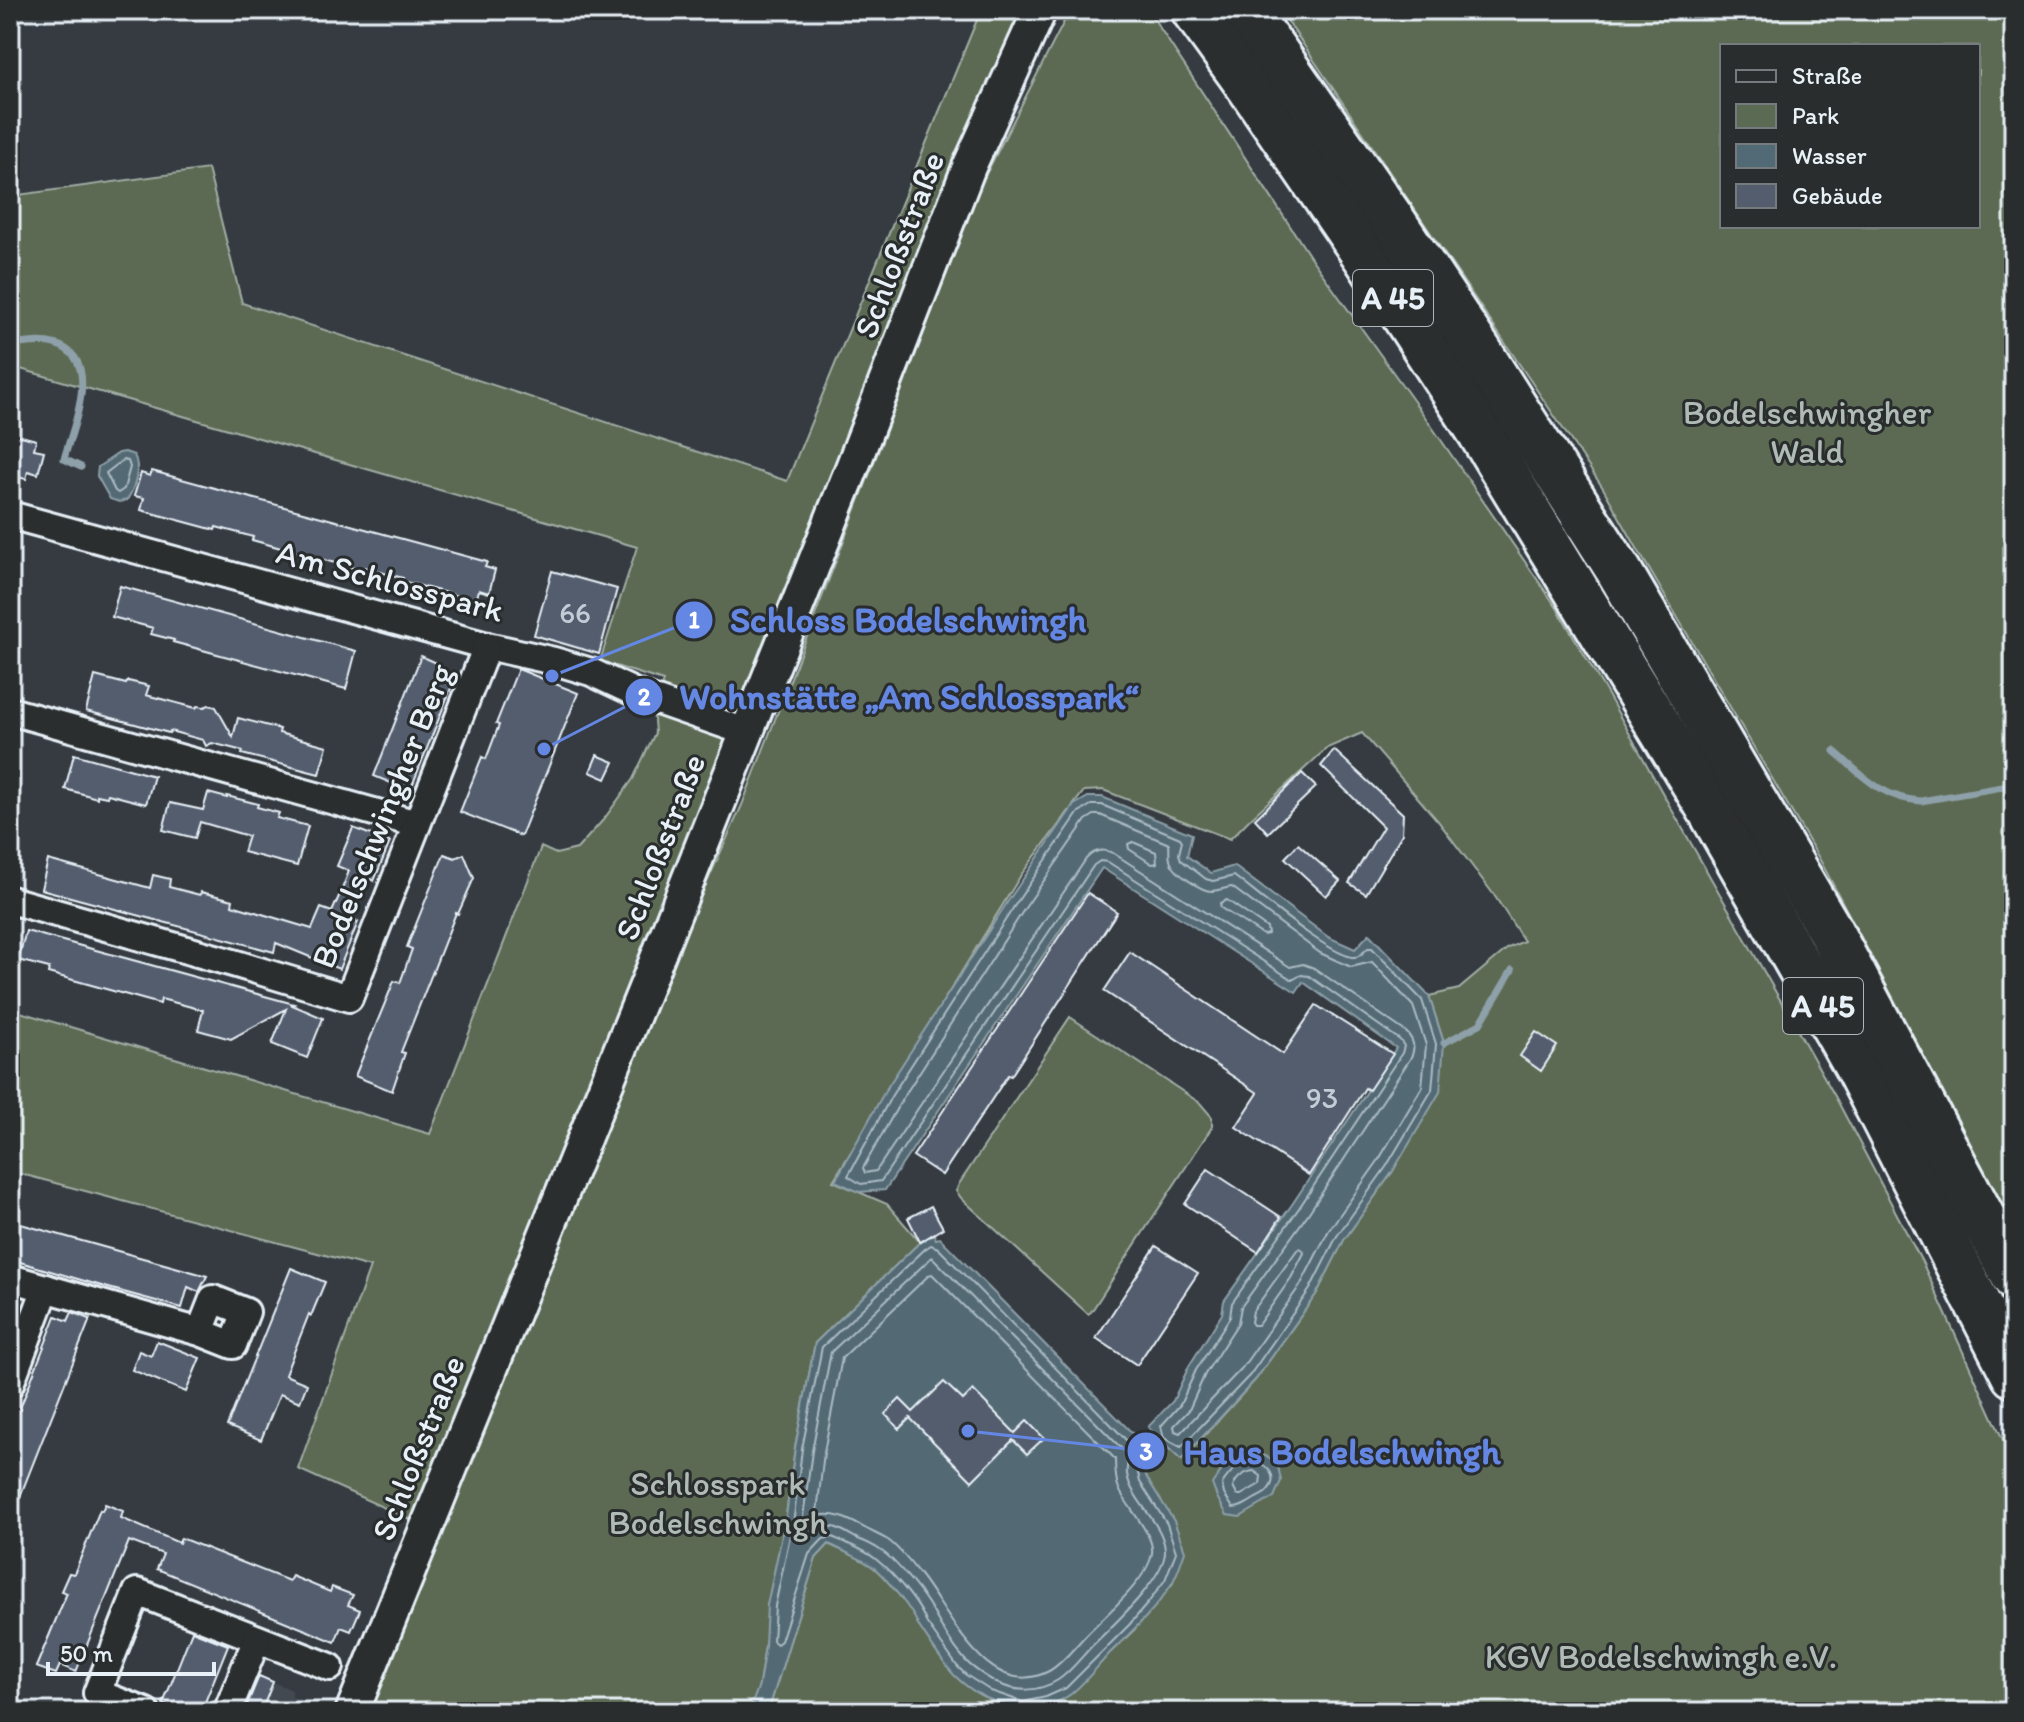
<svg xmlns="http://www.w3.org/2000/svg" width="2024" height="1722" viewBox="0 0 2024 1722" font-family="Itim,sans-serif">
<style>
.built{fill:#424851}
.green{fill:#5b6a53;stroke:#a2aea6;stroke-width:2;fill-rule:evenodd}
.water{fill:#526a75;stroke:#8ea0a9;stroke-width:2}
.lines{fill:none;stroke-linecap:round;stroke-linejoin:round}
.shore{stroke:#acbbc4;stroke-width:2}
.stream{stroke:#8ea0a9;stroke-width:7}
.building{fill:#535d6e;stroke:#e8f1f8;stroke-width:2}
.minor-casing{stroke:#e8f1f8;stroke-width:32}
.tertiary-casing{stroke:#e8f1f8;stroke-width:38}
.motorway-casing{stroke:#e8f1f8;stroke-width:50}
.minor{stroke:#2a2d2e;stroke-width:26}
.tertiary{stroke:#2a2d2e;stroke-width:32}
.motorway{stroke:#2a2d2e;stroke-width:44}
.labels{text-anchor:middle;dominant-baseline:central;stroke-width:6;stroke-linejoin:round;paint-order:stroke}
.number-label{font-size:30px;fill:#c3ccd6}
.shield{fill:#2a2d2e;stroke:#afb6bb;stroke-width:2}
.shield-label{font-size:32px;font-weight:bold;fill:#e8f1f8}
.street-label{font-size:34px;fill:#e8f1f8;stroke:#2a2d2e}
.park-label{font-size:34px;fill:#b0bbb6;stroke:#2a2d2e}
.leader{fill:none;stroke:#6487e3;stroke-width:3}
.callout-dot{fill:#6487e3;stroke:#2a2d2e;stroke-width:3}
.mark-label{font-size:24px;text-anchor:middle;font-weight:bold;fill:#fff}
.callout-label{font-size:36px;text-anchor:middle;font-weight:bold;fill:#6487e3;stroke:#2a2d2e;stroke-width:6;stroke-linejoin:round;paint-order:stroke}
</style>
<rect width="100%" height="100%" fill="#363b41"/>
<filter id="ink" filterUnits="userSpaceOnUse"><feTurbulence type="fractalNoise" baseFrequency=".0125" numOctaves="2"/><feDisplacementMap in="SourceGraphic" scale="16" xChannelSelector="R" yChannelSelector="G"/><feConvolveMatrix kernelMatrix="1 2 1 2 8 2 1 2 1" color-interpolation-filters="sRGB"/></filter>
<g filter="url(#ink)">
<path class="built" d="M256,1675L292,1690V1697L323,1709L322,1712H241Z"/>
<g class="green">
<path d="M981,10H1024L531,1271L742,805L982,182L1070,10H1148L1311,258L1423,414L1557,608L1608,695L1668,803L1836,1098L1923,1264L2014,1464V1712H768L816,1558L829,1544C842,1551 857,1556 870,1565C882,1573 915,1612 918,1625L961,1681L987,1698L1022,1709L1112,1651L1134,1630L1173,1583L1144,1470L1166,1446L1182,1460L1256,1379L1317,1293L1344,1240L1393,1171L1444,1043L1429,996L1459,989L1508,948L1524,941L1494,895L1438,821L1362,733L1327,748L1251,818L1230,839L1103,790L1084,791L1021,875L833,1181L887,1204L920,1242L815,1343L795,1448L786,1516L765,1646L759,1685L762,1712H352L427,1527L298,1469L370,1267L10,1171V1009L430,1134L541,847L556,854L577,849L604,819L633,779L655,733L653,708L663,681L600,661L637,547L10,366V196L208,169L242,303L787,481Z"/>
<path d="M1280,10H2014V1226L1820,860L1642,557L1603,488ZM1722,46H1978V226H1722Z"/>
<path d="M1070,1017L1200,1103L1212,1117V1127L1091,1312L1088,1314L962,1199L956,1191L959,1184Z"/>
</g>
<g class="water">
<path d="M125,452L134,455C141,468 135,488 127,500L119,502L110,499L97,476L98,467L119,453Z"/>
<path d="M1088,797H1102L1192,834L1187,856L1211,873L1234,866L1328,937L1355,949L1369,934L1429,996L1444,1043L1440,1092L1393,1171L1344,1240L1317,1293L1256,1379L1181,1460L1166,1446L1151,1459L1144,1470L1147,1478L1174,1521L1185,1551C1181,1562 1177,1576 1171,1585C1154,1612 1131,1632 1109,1654C1097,1667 1085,1683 1071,1694C1034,1721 984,1705 954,1675C940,1660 929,1641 918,1625C914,1612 882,1572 870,1565C857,1556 842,1551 829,1544L816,1558L768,1712H749L759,1685L765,1646L767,1605L786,1516L795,1448L815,1343L920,1242L934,1234L936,1239L940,1238L1144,1445L1156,1436L1148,1427L1173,1401L1189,1366L1222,1314L1224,1301L1293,1203L1396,1048L1303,982L1296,992L1102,868L885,1190L859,1192L835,1181L885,1091L1010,898L1074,805Z"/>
<path d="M1254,1452L1268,1457L1278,1466L1281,1481L1274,1497L1240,1517L1227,1515L1217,1497L1212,1484C1224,1466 1232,1456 1254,1452Z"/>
</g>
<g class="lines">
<g class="shore">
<path d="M123,460L128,461L130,467L124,489L118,493L115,491L106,473Z"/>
<path d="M1091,805H1102L1180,838L1182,841L1179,854L1181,860L1206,879L1213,881L1234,876C1259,895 1325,952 1352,957C1360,958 1363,952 1368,948H1372L1422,1000L1436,1044L1432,1090L1386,1167L1337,1236L1310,1289L1250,1375L1181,1447L1164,1438L1161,1426L1180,1405L1196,1370L1230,1317L1232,1303L1299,1208L1402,1053L1404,1046L1400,1040L1309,976L1301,975L1294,979H1291L1108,862L1100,861L1094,865L881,1181L861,1184L848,1176L892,1095L1017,902L1079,812Z"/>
<path d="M1094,815H1100L1169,844C1170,850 1168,857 1171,863C1175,873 1202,892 1213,891C1219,890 1226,888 1232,887L1320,953L1351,967L1372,962L1413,1006L1426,1045L1422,1087L1378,1161L1329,1230L1301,1284L1242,1368L1180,1433L1175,1431L1174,1426L1189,1410L1205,1374L1238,1323L1241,1307L1308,1214L1410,1059C1416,1049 1414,1040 1406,1032L1314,968L1303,964L1290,967L1113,853C1102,848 1093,851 1086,859L876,1171L865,1173L863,1168L901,1101L1025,908L1086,820Z"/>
<path d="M1133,842L1156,852L1157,863L1152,864L1129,849L1128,844Z"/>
<path d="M1227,900L1267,928L1268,934L1263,935L1221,908L1220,903Z"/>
<path d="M931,1245L938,1248L1130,1444L1142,1453L1143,1457L1137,1469L1140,1482L1167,1524L1176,1552L1165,1580L1148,1603L1129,1625L1066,1688L1046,1697L1023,1702L991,1691L966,1675L957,1666L926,1622C920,1604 893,1573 878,1561C866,1550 846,1543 832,1537L823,1539L809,1554L781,1641L777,1644L773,1641L775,1606L794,1517L802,1449L822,1347L925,1249Z"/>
<path d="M1300,1248L1303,1250L1304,1253L1291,1278L1258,1325H1253L1251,1322L1253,1311L1297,1250Z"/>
<path d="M932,1257L1129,1456C1128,1462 1126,1468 1127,1474C1131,1501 1163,1522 1165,1550C1167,1576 1111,1627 1093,1645C1082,1656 1071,1672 1058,1680C1039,1692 1015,1693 995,1682C985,1676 973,1669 965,1660C952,1645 941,1627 932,1610C924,1595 894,1558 880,1550C873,1545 866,1542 858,1539C832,1525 829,1519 806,1542H802L800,1539L812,1451L831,1352Z"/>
<path d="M932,1274L1115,1459C1115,1469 1115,1479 1119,1489C1126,1506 1155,1535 1152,1553C1149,1577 1109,1612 1092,1629C1079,1641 1064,1663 1049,1671C986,1704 948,1607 917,1571C909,1561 899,1548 888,1540C879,1535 870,1531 861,1526C847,1519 836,1513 821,1515L817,1512L824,1452L842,1358L929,1275Z"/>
<path d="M1253,1461C1266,1464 1280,1476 1268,1490C1265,1495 1256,1497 1251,1501C1244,1505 1241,1508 1233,1508L1224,1494L1222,1484C1230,1472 1238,1463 1253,1461Z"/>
<path d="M1254,1471L1261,1476L1260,1484L1241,1495H1237L1233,1487C1236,1478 1244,1472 1254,1471Z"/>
</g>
<g class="stream">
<path d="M10,345C24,344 40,340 54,344C104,357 73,426 64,459L81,467"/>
<path d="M1834,751C1862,775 1882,799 1921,801L2014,785"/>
<path d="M1444,1043L1480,1024L1512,970"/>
</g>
</g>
<g class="building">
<path d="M10,433L36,440L34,449L44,451L38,474L28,471L26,479L10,475Z"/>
<path d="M152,471L487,562L485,567L495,570L489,593L479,590L476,601L402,581L403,578L384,573L365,567L364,571L252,540L253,537L235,532L216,527L215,530L141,510L144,498L134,496L141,473L150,476Z"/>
<path d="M552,571L617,589L599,654L534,635Z"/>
<path d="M120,586L356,651L346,689L173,642L174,640L151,634L153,628L112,617Z"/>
<path d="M421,656L439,664L434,675L453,683L410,791L374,776Z"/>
<path d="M518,669L578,693L521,836L460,812L482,757L486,759L499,725L496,724Z"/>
<path d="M95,676L126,684L128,681L149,686L146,695L196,708L197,706L204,707L209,705L216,707L233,737L238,718L280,729L279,733L327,746L319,774L242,754L243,751L212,743L206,746L203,740L170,731L169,733L86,711Z"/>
<path d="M1334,750L1403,814L1402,834L1366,894L1349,883L1383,827L1321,766Z"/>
<path d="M74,754L154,776L146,804L108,794L107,797L97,795V798L65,789Z"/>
<path d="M597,755L614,762L606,779L590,772Z"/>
<path d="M1302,773L1316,787L1268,833L1255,819Z"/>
<path d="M208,793L227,798V796L258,804L257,807L279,813L277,818L308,826L297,866L243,852L248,836L200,822L195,838L163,830L170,803L203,810Z"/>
<path d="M353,828L390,842L374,881L368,878L359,902L352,920L358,922L339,969L276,943L274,952L41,889L48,860L150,888L153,875L170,879L169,887L200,895L201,892L233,900L232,905L312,929L321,908L332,912L340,894L349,871L337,866Z"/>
<path d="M1298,844L1340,881L1326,896L1285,858Z"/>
<path d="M444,854L455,858L464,854L474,878L458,914L456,913L401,1052L405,1053L392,1091L355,1076L394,981L400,983L412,949L407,947Z"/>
<path d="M1088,893L1117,912L1011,1076L1008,1075L942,1175L913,1156Z"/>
<path d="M26,931L294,1004L292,1005L323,1018L307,1058L272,1044L286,1009L231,1039L198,1030L203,1010L161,999L160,1004L48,973L49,968L18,960Z"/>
<path d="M1130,952L1283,1054L1316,1005L1393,1054L1369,1090L1365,1088L1309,1175L1236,1127L1258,1093L1104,991Z"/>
<path d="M1536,1032L1557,1046L1541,1071L1520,1056Z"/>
<path d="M1208,1169L1281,1217L1258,1252L1185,1204Z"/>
<path d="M931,1206L943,1228L920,1242L908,1218Z"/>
<path d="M10,1221L132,1255L207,1276L199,1292L188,1287L182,1308L105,1287L10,1259Z"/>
<path d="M1156,1246L1198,1273L1137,1365L1096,1338Z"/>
<path d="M291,1268L325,1282L311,1316L309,1314L285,1375L307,1384L300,1402L280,1394L261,1440L227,1426Z"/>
<path d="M72,1312L90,1319L10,1522V1434L56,1316L68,1321Z"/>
<path d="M157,1341L200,1358L186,1392L132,1370L139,1351L151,1356Z"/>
<path d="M944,1382L963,1400L973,1390L1015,1433L1027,1421L1044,1438L1027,1454L1013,1440L972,1481L910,1418L899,1429L885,1414L900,1399L913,1412Z"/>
<path d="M105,1504L123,1511L121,1518L179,1543L181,1538L289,1581L292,1576L330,1592L332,1587L353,1595L348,1605L360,1610L351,1631L341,1627L335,1642L157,1569L163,1554L129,1541L76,1672L60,1665L56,1674L36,1667L67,1593L61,1591L69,1573L74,1574L100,1510L102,1511Z"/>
<path d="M192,1631L228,1645L201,1712H182L163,1704Z"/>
<path d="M259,1676L273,1682L261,1712H244Z"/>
</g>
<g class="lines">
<defs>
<g id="minor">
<path d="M10,515L487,646L554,661L591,672L640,695L746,732"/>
<path d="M10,711L417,824"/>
<path d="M10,900L233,963L349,998L487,646"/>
<path d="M10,1278L200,1332L233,1345L246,1312L213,1299L200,1332"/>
<path d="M10,1384L46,1288"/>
<path d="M146,1712L97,1693L137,1592L330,1667"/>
<path d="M227,1712L257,1639"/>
</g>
<path id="tertiary" d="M352,1712L648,981L850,473L969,167L1040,10"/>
<g id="motorway">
<path d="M1194,10L1249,86L1366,257L1480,432L1709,808L1857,1067L2014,1375"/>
<path d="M1246,10L1391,218L1479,351L1619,571L1829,929L2014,1277"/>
</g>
</defs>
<use href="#minor" class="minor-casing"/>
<use href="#tertiary" class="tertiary-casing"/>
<use href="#motorway" class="motorway-casing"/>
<use href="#minor" class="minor"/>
<use href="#tertiary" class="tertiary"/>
<use href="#motorway" class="motorway"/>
</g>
</g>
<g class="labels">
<g class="number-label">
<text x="575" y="612">66</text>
<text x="1322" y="1097">93</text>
</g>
<g class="shield">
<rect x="1353" y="270" width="80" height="56" rx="6"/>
<rect x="1783" y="978" width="80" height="56" rx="6"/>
</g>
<g class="shield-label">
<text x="1393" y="298">A 45</text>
<text x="1823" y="1006">A 45</text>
</g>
<g class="street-label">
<text transform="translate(899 245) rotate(-69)">Schloßstraße</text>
<text transform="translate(390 581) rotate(15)">Am Schlosspark</text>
<text transform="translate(382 816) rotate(-68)">Bodelschwingher Berg</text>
<text transform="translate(660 847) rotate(-69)">Schloßstraße</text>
<text transform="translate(418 1448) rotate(-68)">Schloßstraße</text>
</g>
<g class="park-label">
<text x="1807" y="412">Bodelschwingher<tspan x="1807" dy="39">Wald</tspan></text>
<text x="718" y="1483">Schlosspark<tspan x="718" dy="39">Bodelschwingh</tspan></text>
<text x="1661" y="1656">KGV Bodelschwingh e.V.</text>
</g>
</g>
<path class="leader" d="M552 676L694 620M544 749L644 697M968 1431L1146 1451"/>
<g class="callout-dot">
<circle cx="552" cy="676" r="8"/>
<circle cx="544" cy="749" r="8"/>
<circle cx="968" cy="1431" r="8"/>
<circle cx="694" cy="620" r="20"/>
<circle cx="644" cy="697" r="20"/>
<circle cx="1146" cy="1451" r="20"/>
</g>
<g class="mark-label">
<text x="694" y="628">1</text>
<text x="644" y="705">2</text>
<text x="1146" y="1460">3</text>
</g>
<g class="callout-label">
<text x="908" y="632">Schloss Bodelschwingh</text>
<text x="909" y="709">Wohnstätte „Am Schlosspark“</text>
<text x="1342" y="1464">Haus Bodelschwingh</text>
</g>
<rect width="2024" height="1722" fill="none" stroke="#2a2d2e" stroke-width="40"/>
<rect x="20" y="20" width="1984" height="1682" fill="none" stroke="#e8f1f8" stroke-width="3" filter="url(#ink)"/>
<rect x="1720" y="44" width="260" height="184" fill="#2a2d2e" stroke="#767b7f" stroke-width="2"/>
<rect x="1736" y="70" width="40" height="12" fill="#2a2d2e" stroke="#767b7f" stroke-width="2"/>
<text x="1792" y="84" font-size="24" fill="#e8f1f8">Straße</text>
<rect x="1736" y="104" width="40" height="24" fill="#5b6a53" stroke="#767b7f" stroke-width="2"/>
<text x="1792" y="124" font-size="24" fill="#e8f1f8">Park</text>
<rect x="1736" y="144" width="40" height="24" fill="#526a75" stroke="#767b7f" stroke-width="2"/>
<text x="1792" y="164" font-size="24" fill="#e8f1f8">Wasser</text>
<rect x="1736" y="184" width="40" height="24" fill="#535d6e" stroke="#767b7f" stroke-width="2"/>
<text x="1792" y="204" font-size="24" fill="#e8f1f8">Gebäude</text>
<path d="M48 1662v12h166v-12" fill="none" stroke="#e8f1f8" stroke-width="4"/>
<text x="60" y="1662" font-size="24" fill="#e8f1f8" stroke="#2a2d2e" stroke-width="6" paint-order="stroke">50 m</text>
</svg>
